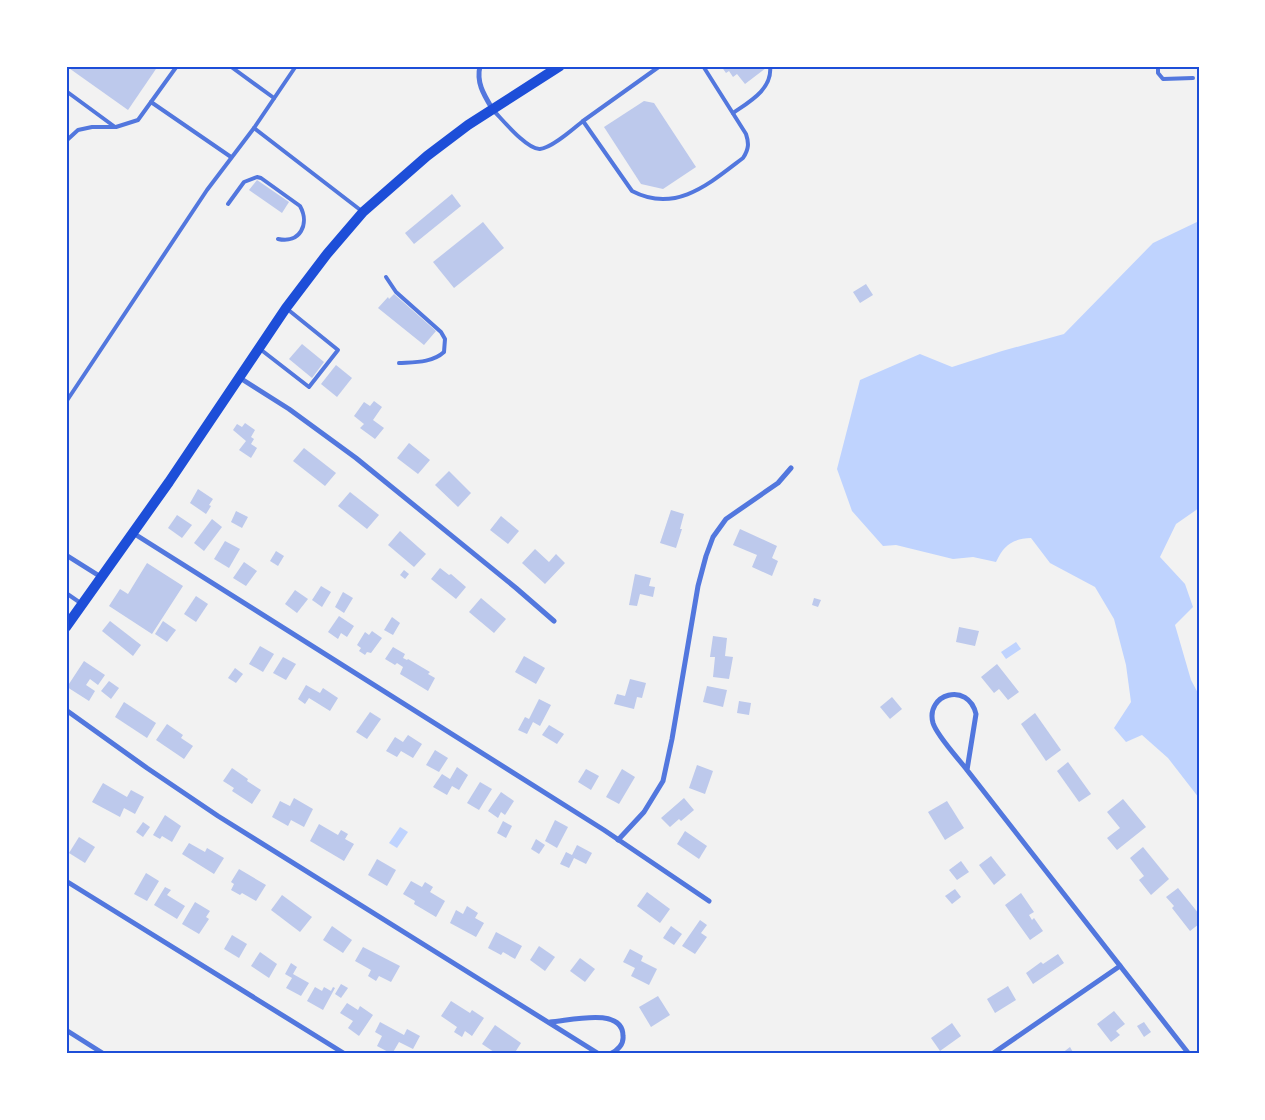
<svg xmlns="http://www.w3.org/2000/svg" width="1265" height="1120" viewBox="0 0 1265 1120" font-family="'DejaVu Sans',sans-serif">
<style>
.water{fill:#bfd3fe}
.building{fill:#bdc9ec}
.lines{fill:none;stroke-linecap:round;stroke-linejoin:round}
.service{stroke:#5277de;stroke-width:4}
.minor{stroke:#5277de;stroke-width:5}
.secondary{stroke:#1d4ed8;stroke-width:10}
.neatline{fill:none;stroke:#1d4ed8;stroke-width:2}
</style>
<rect width="100%" height="100%" fill="#f2f2f2"/>
<g class="water">
<path d="M1199,221V508L1176,524L1160,557L1185,584L1193,607L1175,625L1191,680L1199,695V798L1168,758L1142,735L1126,742L1114,728L1131,702L1126,665L1114,619L1095,587L1050,563L1031,538C1012,539 1004,545 996,562L973,557L953,559L896,545L883,546L852,511L837,469L860,380L920,354L952,367L1002,351L1064,334L1153,243Z"/>
<path d="M1016,642L1021,649L1006,659L1001,652Z"/>
<path d="M400,827L408,832L397,848L389,843Z"/>
</g>
<g class="building">
<path d="M66,66H158L128,110Z"/>
<path d="M721,66H765L766,68L745,84L737,74L733,77L729,71L726,73Z"/>
<path d="M644,101L654,103L696,167L663,189L641,184L604,127Z"/>
<path d="M257,180L289,202L282,213L249,190Z"/>
<path d="M452,194L461,206L414,244L405,233Z"/>
<path d="M483,222L504,248L454,288L433,262Z"/>
<path d="M866,284L873,295L860,303L853,292Z"/>
<path d="M394,294L436,331L424,345L378,308L388,297L389,299Z"/>
<path d="M302,344L324,362L312,378L289,359Z"/>
<path d="M336,365L352,378L337,397L321,384Z"/>
<path d="M374,401L382,407L373,420L384,428L375,439L360,428L364,424L354,416L364,402L370,406Z"/>
<path d="M245,423L255,430L251,437L254,439L251,444L257,448L251,458L239,450L246,441L233,430L237,424L242,427Z"/>
<path d="M409,443L430,460L418,474L397,458Z"/>
<path d="M304,448L336,473L325,486L293,461Z"/>
<path d="M449,471L471,493L458,507L435,485Z"/>
<path d="M198,489L213,499L209,505L211,506L206,514L190,503Z"/>
<path d="M350,492L379,515L367,529L338,506Z"/>
<path d="M671,510L684,514L680,529H682L676,548L660,543Z"/>
<path d="M236,511L248,517L242,528L231,522Z"/>
<path d="M177,515L192,525L182,538L168,528Z"/>
<path d="M501,516L519,531L508,544L490,530Z"/>
<path d="M212,519L222,527L204,551L194,543Z"/>
<path d="M740,529L777,546L772,558L778,561L772,576L752,567L757,555L733,545Z"/>
<path d="M400,531L426,554L414,567L388,545Z"/>
<path d="M225,541L240,549L229,568L214,559Z"/>
<path d="M535,549L549,562L556,554L565,563L545,584L522,563Z"/>
<path d="M276,551L284,556L278,566L270,561Z"/>
<path d="M244,562L257,571L246,586L233,578Z"/>
<path d="M147,563L183,586L152,634L109,606L120,589L128,594Z"/>
<path d="M440,568L449,575L451,574L466,587L456,599L431,579Z"/>
<path d="M404,570L409,574L405,579L400,575Z"/>
<path d="M635,574L651,578L649,586L655,587L653,597L640,594L637,606L629,605Z"/>
<path d="M321,586L331,592L322,607L312,600Z"/>
<path d="M295,590L308,599L297,613L285,604Z"/>
<path d="M343,592L353,598L344,613L335,607Z"/>
<path d="M196,596L208,604L196,622L184,614Z"/>
<path d="M481,598L506,619L494,633L469,612Z"/>
<path d="M814,598L821,600L818,607L812,605Z"/>
<path d="M339,616L354,626L347,637L341,633L338,639L328,632Z"/>
<path d="M392,617L400,623L393,635L384,630Z"/>
<path d="M110,621L141,645L133,656L102,631Z"/>
<path d="M163,621L176,630L167,642L155,634Z"/>
<path d="M959,627L979,631L975,646L956,642Z"/>
<path d="M372,631L382,638L371,653L367,652L365,655L359,651L361,648L357,645L365,632L369,635Z"/>
<path d="M713,636L727,638L725,656L733,657L729,679L713,677L715,657H710Z"/>
<path d="M260,646L274,654L263,672L249,664Z"/>
<path d="M393,647L405,654L403,658L407,660L408,659L430,672L428,674L435,678L428,691L400,674L403,667L397,663L395,665L385,659Z"/>
<path d="M524,656L545,668L536,684L515,672Z"/>
<path d="M283,657L296,664L286,680L273,673Z"/>
<path d="M84,661L105,675L98,685L90,679L86,685L95,691L89,701L67,687Z"/>
<path d="M997,664L1019,692L1008,700L999,689L994,693L981,677Z"/>
<path d="M235,668L243,674L236,683L228,678Z"/>
<path d="M630,679L646,683L642,698L637,697L634,709L614,704L617,694L625,696Z"/>
<path d="M109,681L119,688L111,699L101,691Z"/>
<path d="M306,685L320,693L323,688L338,698L330,711L309,698L305,704L298,699Z"/>
<path d="M707,686L727,690L723,707L703,702Z"/>
<path d="M892,697L902,709L890,719L880,707Z"/>
<path d="M539,699L551,705L540,726L533,722L527,734L518,730L525,717L529,719Z"/>
<path d="M739,701L751,703L749,715L737,713Z"/>
<path d="M124,702L156,723L147,738L115,717Z"/>
<path d="M370,712L381,719L367,739L356,732Z"/>
<path d="M1035,713L1061,750L1046,761L1021,724Z"/>
<path d="M167,724L183,735L181,738L193,746L184,759L156,740Z"/>
<path d="M549,725L564,734L557,744L542,735Z"/>
<path d="M408,735L422,744L413,758L401,751L397,757L386,751L395,737L403,742Z"/>
<path d="M435,750L448,758L439,772L426,765Z"/>
<path d="M1068,762L1091,794L1079,802L1057,771Z"/>
<path d="M697,765L713,771L705,794L689,788Z"/>
<path d="M457,767L468,775L459,790L452,786L447,795L433,787L442,774L450,779Z"/>
<path d="M232,768L248,779L247,781L261,790L252,804L232,791L234,788L223,781Z"/>
<path d="M586,769L599,776L591,790L578,782Z"/>
<path d="M622,769L635,777L619,804L606,797Z"/>
<path d="M480,782L492,789L479,810L467,803Z"/>
<path d="M103,783L127,797L131,790L144,797L135,814L124,808L120,817L92,802Z"/>
<path d="M501,792L514,801L505,815L501,812L498,818L488,811Z"/>
<path d="M294,798L313,809L304,827L291,820L288,826L272,817L280,801L290,806Z"/>
<path d="M684,798L694,810L681,821L679,819L670,827L661,818Z"/>
<path d="M1123,799L1146,827L1117,850L1107,838L1120,828L1107,812Z"/>
<path d="M947,801L964,828L945,840L928,812Z"/>
<path d="M165,815L181,826L172,842L162,836L160,839L153,835Z"/>
<path d="M555,820L568,827L557,848L545,841Z"/>
<path d="M503,821L512,826L506,838L497,833Z"/>
<path d="M143,822L150,827L143,837L136,832Z"/>
<path d="M319,824L338,835L341,830L348,834L345,839L354,844L344,861L310,841Z"/>
<path d="M685,831L707,846L699,859L677,844Z"/>
<path d="M79,837L95,847L85,863L69,853Z"/>
<path d="M536,839L545,845L539,854L531,849Z"/>
<path d="M189,843L205,852L207,848L224,858L214,874L182,854Z"/>
<path d="M577,845L592,853L586,864L574,858L569,868L560,864L566,852L572,855Z"/>
<path d="M1143,847L1169,879L1151,895L1139,880L1144,876L1130,858Z"/>
<path d="M991,856L1006,875L994,885L979,865Z"/>
<path d="M377,859L396,870L387,886L368,875Z"/>
<path d="M961,861L969,872L957,880L949,870Z"/>
<path d="M239,869L266,885L256,901L242,893L240,895L231,890L234,884L231,882Z"/>
<path d="M146,873L159,881L147,901L134,894Z"/>
<path d="M411,881L422,887L425,882L433,887L430,892L445,901L436,917L414,904L415,901L403,894Z"/>
<path d="M165,887L171,890L167,895L185,906L177,919L154,905Z"/>
<path d="M1178,888L1199,914V924L1190,931L1172,908L1174,906L1166,897Z"/>
<path d="M955,889L961,897L952,904L945,896Z"/>
<path d="M647,892L670,909L660,923L637,906Z"/>
<path d="M1021,893L1034,912L1029,915L1032,920L1034,918L1043,931L1030,940L1005,905Z"/>
<path d="M282,895L312,917L300,932L271,910Z"/>
<path d="M195,902L210,911L206,917L209,919L199,934L182,924Z"/>
<path d="M467,906L478,913L475,918L484,923L476,937L450,923L456,910L463,914Z"/>
<path d="M700,920L707,925L701,933L707,937L695,954L682,946Z"/>
<path d="M332,926L352,940L343,953L323,940Z"/>
<path d="M671,926L682,934L674,945L663,938Z"/>
<path d="M496,932L522,946L515,959L503,952L501,955L488,948Z"/>
<path d="M232,935L247,944L239,958L224,949Z"/>
<path d="M539,946L555,957L545,971L530,960Z"/>
<path d="M363,947L400,966L391,982L379,976L376,981L368,976L371,970L355,961Z"/>
<path d="M630,949L643,956L641,961L657,969L649,985L631,976L635,968L623,962Z"/>
<path d="M260,952L277,964L269,978L251,966Z"/>
<path d="M1058,954L1064,963L1033,984L1026,973L1041,962L1043,964Z"/>
<path d="M580,958L595,969L585,982L570,971Z"/>
<path d="M291,963L297,967L293,974L309,983L301,996L286,988L292,978L285,974Z"/>
<path d="M341,984L348,988L341,998L335,994Z"/>
<path d="M1008,986L1016,1000L995,1013L987,999Z"/>
<path d="M315,987L322,991L324,987L331,991L333,987L335,988L323,1010L307,1001Z"/>
<path d="M658,996L670,1015L651,1027L639,1007Z"/>
<path d="M451,1001L470,1013L472,1010L484,1018L472,1036L465,1031L462,1037L454,1032L457,1027L441,1016Z"/>
<path d="M347,1003L358,1010L360,1006L373,1015L359,1036L348,1028L353,1021L340,1013Z"/>
<path d="M1114,1011L1125,1024L1116,1031L1120,1035L1111,1042L1097,1024Z"/>
<path d="M380,1022L404,1035L407,1029L420,1036L413,1049L399,1042L392,1054L377,1046L382,1036L375,1032Z"/>
<path d="M1144,1022L1151,1032L1144,1037L1137,1026Z"/>
<path d="M952,1023L961,1036L940,1051L931,1038Z"/>
<path d="M495,1025L521,1043L514,1054H497L482,1044Z"/>
<path d="M1070,1047L1074,1054H1061Z"/>
</g>
<g class="lines">
<g class="service">
<path d="M230,66L274,98"/>
<path d="M1158,66V73L1163,79L1193,78"/>
<path d="M66,91L115,127"/>
<path d="M151,102L231,157"/>
<path d="M493,110C502,119 527,150 540,149C552,148 573,129 583,121L632,191C676,214 710,183 743,158C749,149 749,143 746,134L703,66"/>
<path d="M733,113C749,102 773,89 770,66"/>
<path d="M583,121L660,66"/>
<path d="M254,128L363,212"/>
<path d="M66,141L78,130L92,127H116L138,120L177,66"/>
<path d="M228,204L244,182L257,177L261,178L300,206C310,224 300,244 278,239"/>
<path d="M386,277L396,292L441,332L445,339L444,352C432,363 414,362 399,363"/>
<path d="M260,349L309,387L338,350L286,308"/>
<path d="M66,402L207,190L254,128L296,66"/>
<path d="M66,593L82,604"/>
</g>
<g class="minor">
<path d="M480,66C476,83 484,95 493,110"/>
<path d="M240,378L289,409L356,458L516,588L554,621"/>
<path d="M133,533L604,830L709,901"/>
<path d="M66,555L101,577"/>
<path d="M66,710L147,768L218,816L599,1054"/>
<path d="M967,770L976,714C968,681 925,694 933,723C937,736 958,758 967,770L1189,1054"/>
<path d="M618,840L644,812L663,781L672,739L698,586L706,556L713,537L726,519L778,483L791,468"/>
<path d="M66,881L345,1054"/>
<path d="M550,1022C569,1021 623,1006 623,1036C624,1045 618,1050 610,1054"/>
<path d="M66,1030L104,1054"/>
<path d="M992,1054L1120,966"/>
</g>
<path class="secondary" d="M66,627L169,482L286,308L327,254L363,212L427,156L468,125L560,66"/>
</g>
<rect width="1265" height="1120" fill="none" stroke="#ffffff" stroke-width="135"/>
<rect x="68" y="68" width="1130" height="984" class="neatline"/>
</svg>
